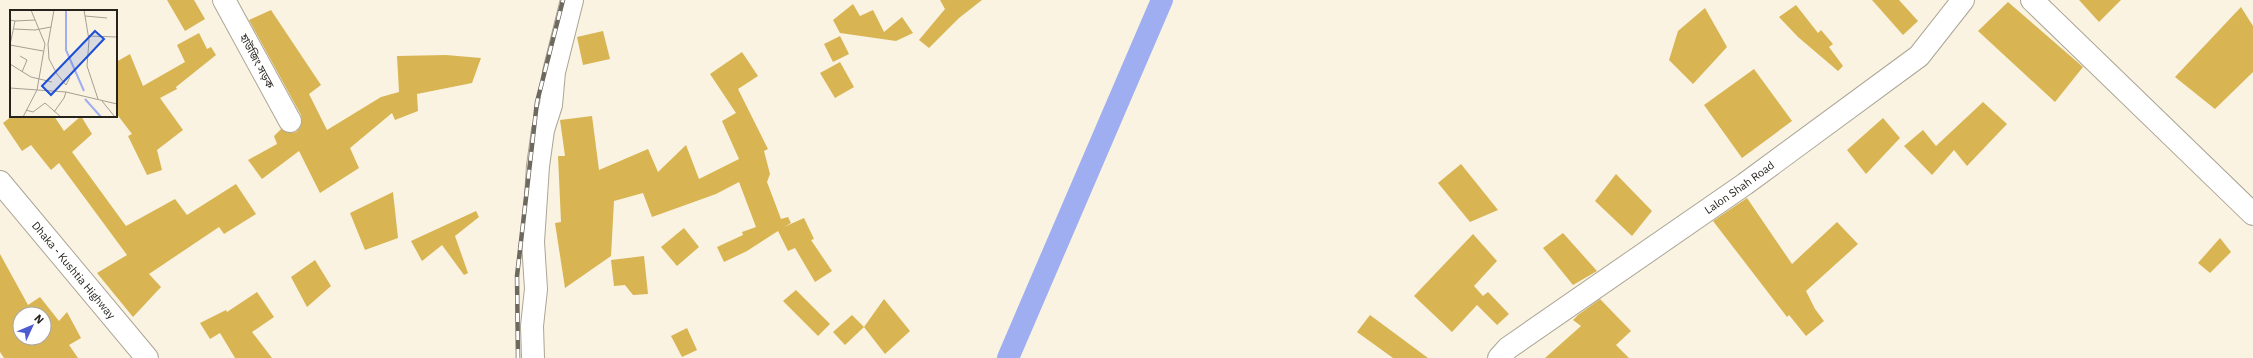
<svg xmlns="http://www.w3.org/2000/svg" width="2253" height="358" viewBox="0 0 2253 358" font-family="'IBM Plex Sans','Noto Sans Bengali',sans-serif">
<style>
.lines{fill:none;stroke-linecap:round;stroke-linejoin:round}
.canal{stroke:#9eaef1;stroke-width:22}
.building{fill:#d8b552;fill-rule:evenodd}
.street-casing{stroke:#aba595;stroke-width:24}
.primary-casing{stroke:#aba595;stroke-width:24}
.street{stroke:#fff;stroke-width:22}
.primary{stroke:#fff;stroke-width:22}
.rail-casing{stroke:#6d695f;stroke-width:4.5}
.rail{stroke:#fff;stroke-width:3;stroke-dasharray:9;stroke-linecap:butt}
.labels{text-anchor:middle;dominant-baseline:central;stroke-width:3.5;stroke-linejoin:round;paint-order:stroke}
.street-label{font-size:11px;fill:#26231d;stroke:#fff}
.inset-river{fill:none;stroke:#9eaef1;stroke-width:2}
.inset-road{fill:none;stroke:#a5a093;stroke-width:1}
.view{fill:#1d4ed8;fill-opacity:0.15;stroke:#1d4ed8;stroke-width:2}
.inset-edge{fill:none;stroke:#26231d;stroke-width:2}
</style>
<rect width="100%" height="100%" fill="#faf3e2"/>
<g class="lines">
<path class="canal" d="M1008,358L1162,0"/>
</g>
<g class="building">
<path d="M167,0H194L205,19L185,31Z"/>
<path d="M940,0H982L959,18L929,48L919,40L945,9Z"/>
<path d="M1872,0H1899L1918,21L1903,35Z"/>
<path d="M2079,0H2121L2099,22Z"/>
<path d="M2008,2L2083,67L2055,102L1978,31Z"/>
<path d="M853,4L860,16L873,10L884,32L902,17L913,33L896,41L840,33L833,20Z"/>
<path d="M1796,5L1818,33L1821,30L1833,44L1829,47L1843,66L1838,71L1798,37L1779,17Z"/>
<path d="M2241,7L2253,26V72L2215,109L2175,77Z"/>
<path d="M1705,8L1727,47L1693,84L1669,60L1678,31Z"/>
<path d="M271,10L321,85L309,94L327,130L381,97L399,92L397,56L446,55L481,58L472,83L417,94L418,111L395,120L392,113L350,148L359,168L320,193L299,151L262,179L248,160L277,144L274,136L281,129L289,133L296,132L300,128L302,122L301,115L249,20Z"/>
<path d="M603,31L610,59L583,65L577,37Z"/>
<path d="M199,33L207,49L211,47L216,55L176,87L177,89L160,98L183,130L157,150L162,170L147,175L128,136L132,134L116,113V62L130,54L143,86L185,62L177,45Z"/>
<path d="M840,36L849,54L833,62L824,44Z"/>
<path d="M742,52L758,76L738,89L768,149L764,151L770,174L767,182L781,219L788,217L791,223L784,227L804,218L814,239L811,240L832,271L815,282L795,248L788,251L778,231L747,251L724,262L717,247L743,235L742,232L756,227L739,182L716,194L652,217L643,193L614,201L611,256L565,288L555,223L561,222L558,156H565L560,120L592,116L599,170L648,149L658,172L686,145L699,179L739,159L722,121L736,113L710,74Z"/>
<path d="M840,62L854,87L835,98L820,73Z"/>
<path d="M1754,69L1792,121L1742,158L1704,105Z"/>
<path d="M1983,102L2007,124L1967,166L1954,150L1932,175L1904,146L1923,130L1936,146Z"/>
<path d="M12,116H54L64,131L81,116L92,134L72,152L126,226L175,199L187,215L236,184L256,214L224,234L219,227L149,274L161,287L133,317L97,273L127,255L59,163L51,170L31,145L22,151L3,123Z"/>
<path d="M1883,118L1900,138L1866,174L1847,150Z"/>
<path d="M1461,164L1498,210L1470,222L1438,183Z"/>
<path d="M1616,174L1652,211L1632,236L1595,201Z"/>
<path d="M393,192L398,238L365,250L350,213Z"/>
<path d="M1747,198L1792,264L1837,222L1858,244L1806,291L1815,309L1824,321L1806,336L1789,315L1787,317L1713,221Z"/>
<path d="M476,211L479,217L455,236L468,273L464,275L442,245L422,261L411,241Z"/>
<path d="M684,228L699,247L677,266L661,247Z"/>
<path d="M1563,233L1597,271L1573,285L1543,248Z"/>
<path d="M1473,234L1497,261L1474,286L1483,296L1488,292L1509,314L1497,325L1477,305L1452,332L1414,296Z"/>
<path d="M2220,238L2231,252L2210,273L2198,263Z"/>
<path d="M0,254L28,305L40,297L59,321L67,312L81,338L69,345L78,358H4L0,352ZM20,314H44V338H20Z"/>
<path d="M644,256L648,294L633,295L625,285L614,286L611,260Z"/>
<path d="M315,260L331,286L307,307L291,277Z"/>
<path d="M796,290L830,324L818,336L783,301Z"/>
<path d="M257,292L274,317L252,332L272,358H235L220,333L210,339L200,323L226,310L227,312Z"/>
<path d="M884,299L910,331L885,354L864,327Z"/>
<path d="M1600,299L1631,331L1616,345L1629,358H1545L1581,326L1573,320L1578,315Z"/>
<path d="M852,315L864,327L845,345L833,332Z"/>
<path d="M1370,315L1428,358H1393L1357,332Z"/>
<path d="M687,328L697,350L682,357L671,336Z"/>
</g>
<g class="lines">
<defs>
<g id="street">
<path d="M224,0L290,121"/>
<path d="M2032,0L2253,214"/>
<path d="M533,358L532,326L536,289L533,242L538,166L543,130L551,105L554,72L572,0"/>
<path id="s1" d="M1499,358L1508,348L1745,184L1919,56L1963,0"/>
</g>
<g id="primary">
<path id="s2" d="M0,182L147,358"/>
</g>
</defs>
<use href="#street" class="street-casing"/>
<use href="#primary" class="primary-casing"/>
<use href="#street" class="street"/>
<use href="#primary" class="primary"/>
<defs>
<path id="rail" d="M518,358L517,276L537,102L563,0"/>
</defs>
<use href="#rail" class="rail-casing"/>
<use href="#rail" class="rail"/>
</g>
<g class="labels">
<g class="street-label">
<text transform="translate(257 61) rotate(62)">হাউজিং সড়ক</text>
<text stroke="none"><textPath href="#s1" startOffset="295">Lalon Shah Road</textPath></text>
<text stroke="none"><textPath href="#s2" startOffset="115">Dhaka - Kushtia Highway</textPath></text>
</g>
</g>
<g transform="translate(10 10)">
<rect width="107" height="107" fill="#faf3e2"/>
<path class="inset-river" d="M56,0V40L74,81M75,89L91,107"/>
<path class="inset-road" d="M21,0L35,34L27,80M44,0L38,34L39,49L47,64L56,75L60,67M74,0L79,30L77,56L88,89M75,6L97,8M0,10L5,11L0,35M5,11L25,10M4,19L25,20L41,17M78,26L107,27M0,35L33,41M10,46L17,50L12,62M0,54L21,67L42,72M0,78L56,82L107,94M92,91L105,107M16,100L23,102L35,93L51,107M44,102L54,88L56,82M13,107L27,80"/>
<path class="view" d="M85,21L94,29L41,85L32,76Z"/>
<rect width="107" height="107" class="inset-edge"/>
</g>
<g transform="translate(32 326) rotate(46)"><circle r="19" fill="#ffffff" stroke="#a8a7a5"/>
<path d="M0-3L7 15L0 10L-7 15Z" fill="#4e5cd1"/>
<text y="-6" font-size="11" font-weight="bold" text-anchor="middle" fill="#26231d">N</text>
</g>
</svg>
